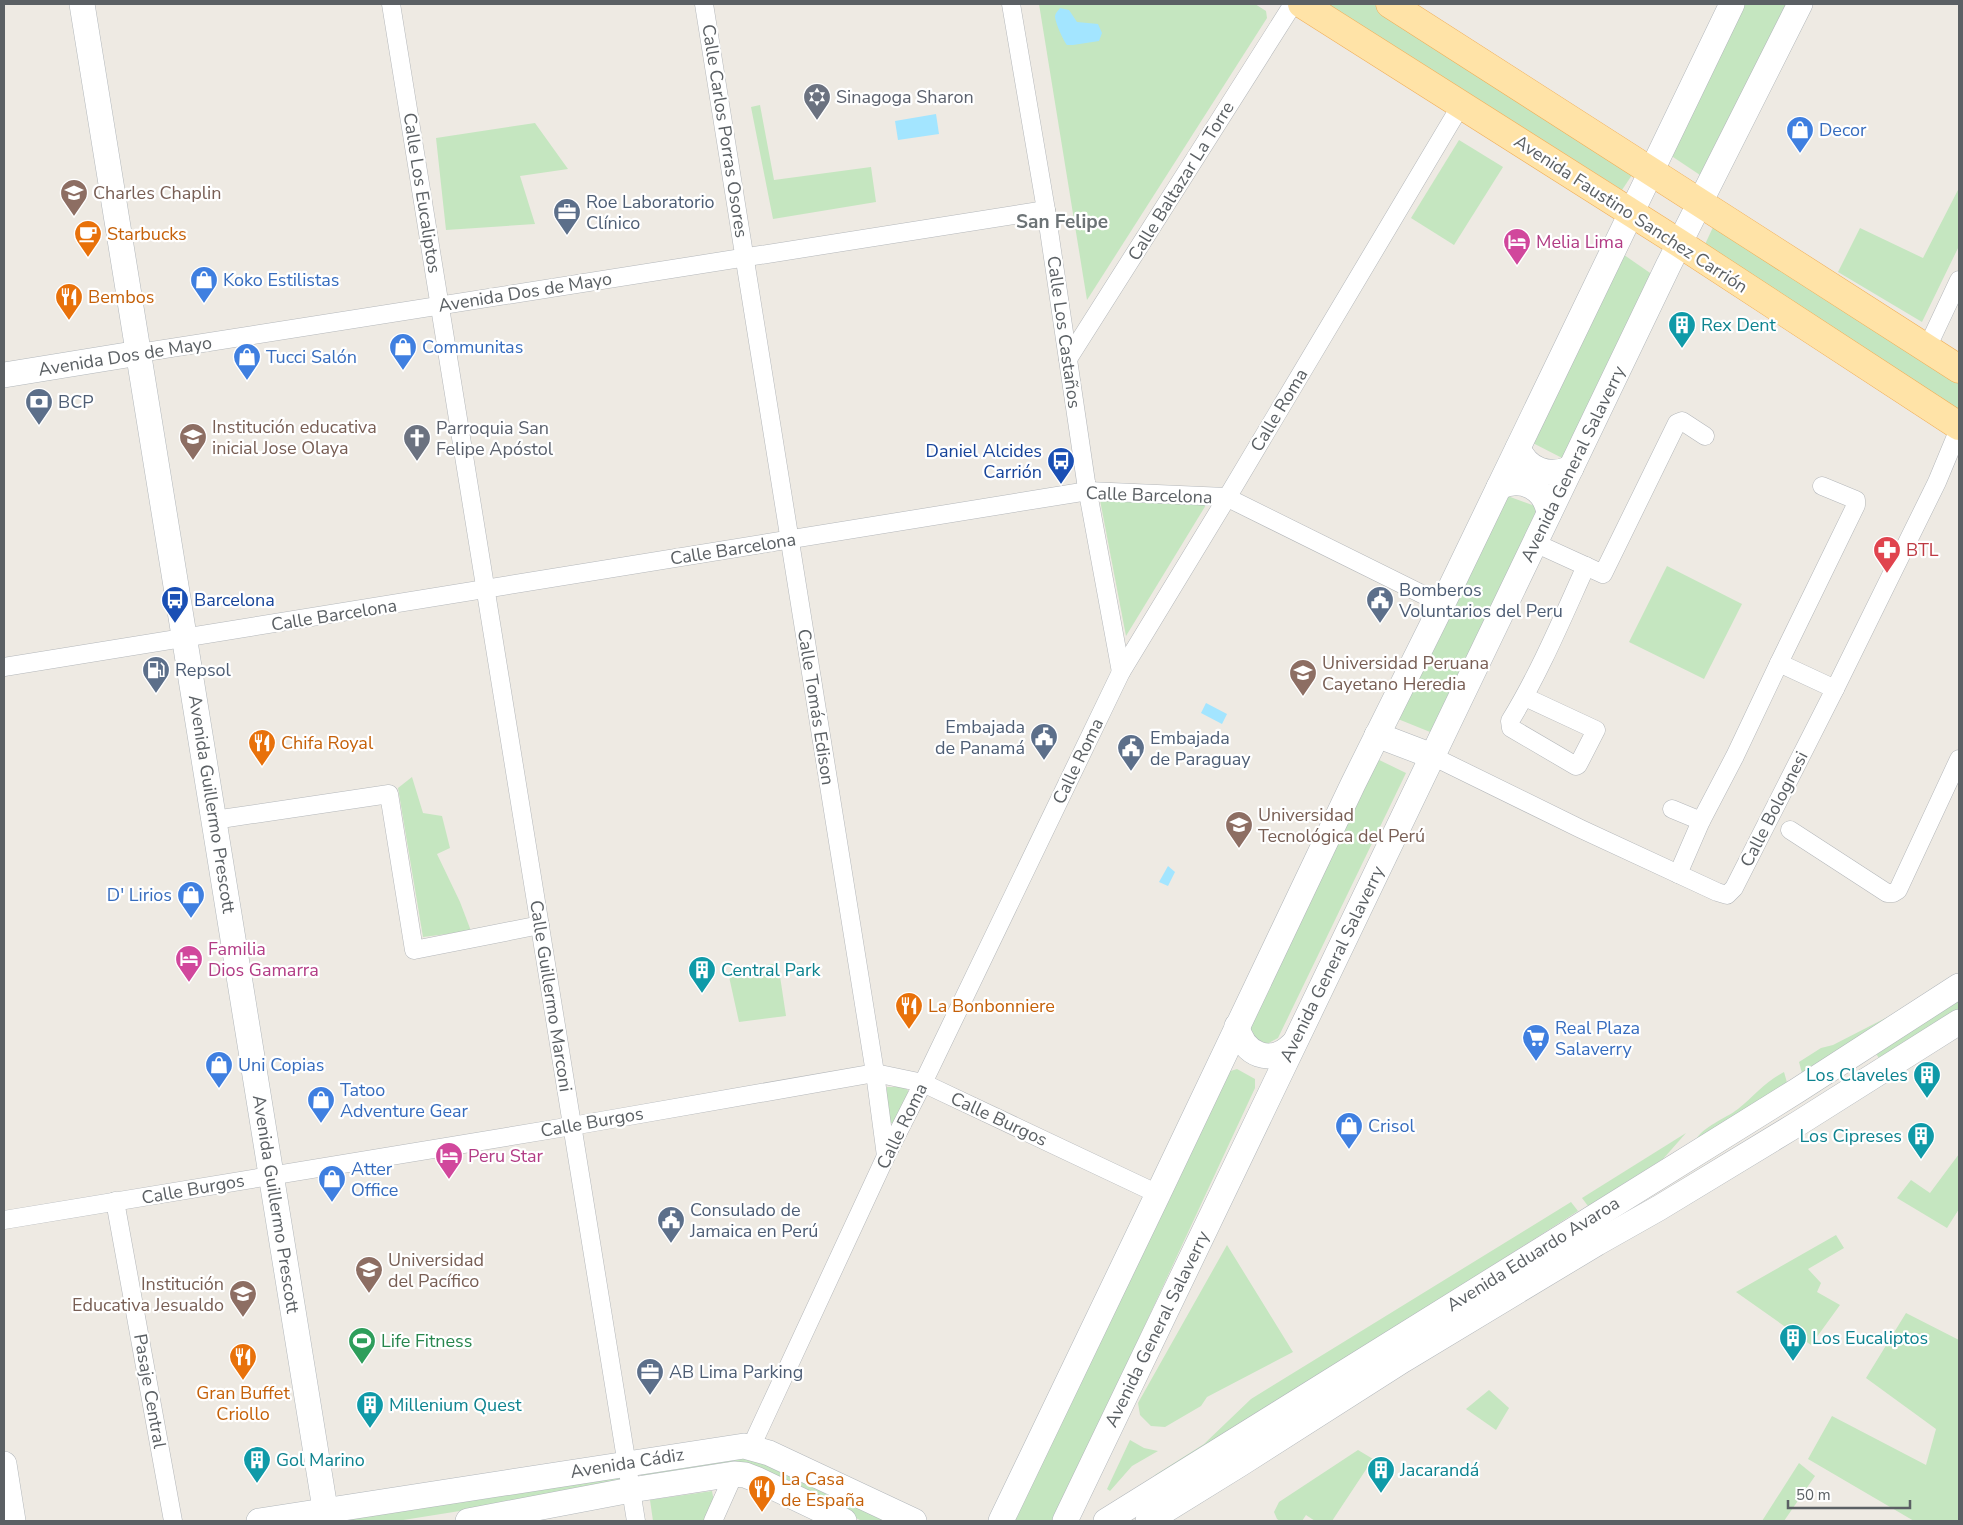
<svg xmlns="http://www.w3.org/2000/svg" width="1963" height="1525" viewBox="0 0 1963 1525" font-family="'Nunito Sans',sans-serif">
<style>
.green{fill:#c5e6c0}
.water{fill:#a3e5ff}
.lines{fill:none;stroke-linecap:round;stroke-linejoin:round}
.street-casing{stroke:#b4b7ba;stroke-width:19}
.secondary-casing{stroke:#b2b7bb;stroke-width:26}
.primary-casing{stroke:#f1af59;stroke-width:29}
.street{stroke:#fff;stroke-width:18}
.secondary{stroke:#fff;stroke-width:25}
.primary{stroke:#ffe3a7;stroke-width:28}
.labels{text-anchor:middle;dominant-baseline:central;stroke-width:4.5;stroke-linejoin:round;paint-order:stroke}
.worship-label{font-size:18px;fill:#5b616d;stroke:#fff;text-anchor:start}
.shop-label{font-size:18px;fill:#366cbe;stroke:#fff;text-anchor:start}
.street-label{font-size:18px;fill:#5b6064;stroke:#fff}
.education-label{font-size:18px;fill:#785e54;stroke:#fff;text-anchor:start}
.service-label{font-size:18px;fill:#4e5e75;stroke:#fff;text-anchor:start}
.food-label{font-size:18px;fill:#c56008;stroke:#fff;text-anchor:start}
.hotel-label{font-size:18px;fill:#b23c85;stroke:#fff;text-anchor:start}
.culture-label{font-size:18px;fill:#0d838f;stroke:#fff;text-anchor:start}
.transit-label{font-size:18px;fill:#164399;stroke:#fff;text-anchor:end}
.health-label{font-size:18px;fill:#be3a42;stroke:#fff;text-anchor:start}
.leisure-label{font-size:18px;fill:#27864d;stroke:#fff;text-anchor:start}
.neighbourhood-label{font-size:19px;font-weight:bold;fill:#6c7376;stroke:#fff}
</style>
<rect width="100%" height="100%" fill="#eeeae3"/>
<g class="green">
<path d="M1039,4H1255L1266,11L1267,18L1087,300Z"/>
<path d="M1328,4H1373L1634,172L1622,190Z"/>
<path d="M1740,4H1786L1700,175L1667,153Z"/>
<path d="M760,105L774,180L871,167L876,202L773,219L751,107Z"/>
<path d="M535,123L568,169L520,176L535,224L446,230L436,138Z"/>
<path d="M1459,140L1503,167L1454,245L1411,218Z"/>
<path d="M1959,188V246L1922,322L1838,272L1860,228L1923,258Z"/>
<path d="M1714,225L1959,384V416L1701,253Z"/>
<path d="M1617,250L1653,275L1566,460L1527,440Z"/>
<path d="M1502,494L1535,506L1538,515L1435,734L1393,717Z"/>
<path d="M1100,500H1209L1126,636Z"/>
<path d="M1667,566L1742,604L1704,679L1629,642Z"/>
<path d="M1369,755L1406,773L1278,1038L1267,1044L1251,1039L1244,1025Z"/>
<path d="M412,777L423,813L442,816L450,848L437,854L460,902L471,931L423,937L398,788Z"/>
<path d="M778,963L786,1016L739,1022L728,972Z"/>
<path d="M1959,998V1010L1879,1058L1874,1051Z"/>
<path d="M1907,1007L1803,1077L1799,1062L1821,1048L1833,1045Z"/>
<path d="M1237,1069L1255,1079V1088L1054,1521H1012L1218,1075Z"/>
<path d="M1784,1072L1788,1086L1695,1141C1703,1126 1725,1119 1738,1109C1754,1096 1765,1082 1784,1072Z"/>
<path d="M887,1087H905L909,1092L897,1123H890L885,1097Z"/>
<path d="M1686,1133L1663,1159L1588,1206L1582,1198Z"/>
<path d="M1959,1154V1209L1947,1228L1897,1198L1911,1180L1930,1193Z"/>
<path d="M1571,1202L1578,1211L1157,1479L1155,1475L1204,1444L1251,1399Z"/>
<path d="M1836,1235L1844,1248L1808,1269L1821,1283L1817,1292L1840,1305L1811,1345L1736,1292Z"/>
<path d="M1227,1245L1293,1352L1207,1397L1201,1406L1165,1427L1151,1426L1140,1415L1138,1403Z"/>
<path d="M1906,1313L1959,1340V1521H1914L1808,1459L1832,1416L1926,1465L1936,1429L1866,1378Z"/>
<path d="M1489,1390L1509,1408L1496,1430L1466,1409Z"/>
<path d="M1130,1440L1144,1448L1158,1451L1132,1466L1110,1491L1107,1489Z"/>
<path d="M1358,1450L1373,1459L1332,1521H1315L1306,1515L1302,1521H1280L1277,1519L1274,1512L1279,1502Z"/>
<path d="M749,1456L889,1521H862L760,1471L641,1477L642,1469Z"/>
<path d="M1799,1463L1815,1476L1784,1521H1762Z"/>
<path d="M619,1473L623,1485L397,1521H346L345,1518Z"/>
<path d="M712,1491L714,1502L705,1521H653L650,1500Z"/>
</g>
<g class="water">
<path d="M1060,8L1069,10L1077,22L1098,24L1102,33L1099,41L1073,45H1067C1063,40 1055,22 1055,16C1056,12 1058,11 1060,8Z"/>
<path d="M936,114L939,134L898,140L895,121Z"/>
<path d="M1206,703L1227,714L1222,724L1201,713Z"/>
<path d="M1168,866L1175,872L1168,886L1159,882Z"/>
</g>
<g class="lines">
<defs>
<g id="street">
<path d="M391,4L636,1521"/>
<path d="M704,4L875,1073L886,1156"/>
<path d="M1011,4L1046,210L1086,482L1121,672"/>
<path d="M1927,348L1959,280"/>
<path d="M139,353L1046,210"/>
<path d="M1068,359L1293,4"/>
<path d="M1535,543L1603,574L1677,423L1682,421L1705,436"/>
<path d="M1779,663L1835,689"/>
<path d="M4,667L1088,491L1226,497L1442,604"/>
<path d="M1525,697L1596,730L1578,765L1576,766L1511,728L1510,721C1540,672 1562,619 1586,566"/>
<path d="M1432,756L1581,829L1717,892L1727,895L1734,888L1835,689L1937,482L1959,429"/>
<path d="M1672,809L1701,821"/>
<path d="M214,820L389,794L414,950L540,925"/>
<path d="M1790,830L1887,893H1893L1898,890L1959,759"/>
<path d="M1678,874L1701,821L1735,756L1779,663L1856,505V500L1822,486"/>
<path d="M115,1201L173,1521"/>
<path d="M4,1220L572,1126L875,1073L923,1083L1158,1194"/>
<path d="M751,1447L886,1156L923,1083L1121,672L1231,491L1461,105"/>
<path d="M713,1521L734,1474"/>
</g>
<g id="secondary">
<path d="M82,4L327,1521"/>
<path d="M4,375L139,353"/>
<path d="M1518,448C1527,470 1549,478 1571,468"/>
<path d="M1499,487C1522,476 1545,488 1549,513"/>
<path d="M1377,735L1432,756"/>
<path d="M1237,1026C1243,1055 1271,1066 1292,1045"/>
<path d="M4,1464L13,1521"/>
<path d="M259,1521L744,1446L769,1453L914,1521"/>
<path d="M468,1521L631,1490L734,1474L745,1475L758,1480L844,1521"/>
<path d="M1001,1521L1158,1194L1353,784L1445,599L1732,4"/>
<path d="M1065,1521L1668,266L1800,4"/>
<path d="M1106,1521L1798,1090L1959,986"/>
<path d="M1148,1521L1240,1464L1403,1360L1597,1243L1659,1208L1799,1123L1959,1022"/>
</g>
<g id="primary">
<path d="M1302,4L1679,243L1959,426"/>
<path d="M1390,4L1959,369"/>
</g>
</defs>
<use href="#street" class="street-casing"/>
<use href="#secondary" class="secondary-casing"/>
<use href="#primary" class="primary-casing"/>
<use href="#street" class="street"/>
<use href="#secondary" class="secondary"/>
<use href="#primary" class="primary"/>
</g>
<defs>
<symbol id="synagogue-pin" viewBox="-11 -11 22 30"><path d="M0 17L-7.5 6A9.5 9.5 0 1 1 7.5 6Z" fill="#6b7280" stroke="#fff"/><path d="M0-6.5L5.6 3.2H-5.6ZM0 6.5L5.6-3.2H-5.6Z" fill="#fff"/></symbol>
<symbol id="shop-pin" viewBox="-11 -11 22 30"><path d="M0 17L-7.5 6A9.5 9.5 0 1 1 7.5 6Z" fill="#3f7fe0" stroke="#fff"/><path d="M-5-2.5h2.3a2.7 3.5 0 0 1 5.4 0H5L5.5 6h-11ZM-1.5-2.5h3a1.5 2.3 0 0 0-3 0Z" fill="#fff"/></symbol>
<symbol id="school-pin" viewBox="-11 -11 22 30"><path d="M0 17L-7.5 6A9.5 9.5 0 1 1 7.5 6Z" fill="#8d6e63" stroke="#fff"/><path d="M0-5L7-2L0 1L-7-2ZM-4 1L0 2.5L4 1V4Q0 6-4 4Z" fill="#fff"/></symbol>
<symbol id="office-pin" viewBox="-11 -11 22 30"><path d="M0 17L-7.5 6A9.5 9.5 0 1 1 7.5 6Z" fill="#5c6f8a" stroke="#fff"/><path d="M-6-3h4V-5.5h4V-3h4V5H-6ZM-1-4.5V-3h2v-1.5ZM-6 0V1H6V0Z" fill="#fff"/></symbol>
<symbol id="cafe-pin" viewBox="-11 -11 22 30"><path d="M0 17L-7.5 6A9.5 9.5 0 1 1 7.5 6Z" fill="#e8710a" stroke="#fff"/><path d="M-5.5-4.5H6V0H3Q3 3.5 0 3.5H-2.5Q-5.5 3.5-5.5 0ZM3-3.2v2h1.7v-2ZM-6 4.5H4V6H-6Z" fill="#fff"/></symbol>
<symbol id="hotel-pin" viewBox="-11 -11 22 30"><path d="M0 17L-7.5 6A9.5 9.5 0 1 1 7.5 6Z" fill="#d1479c" stroke="#fff"/><path d="M-6-4.5h1.5V1H6V5H4.5V3h-9V5H-6ZM-4 0a1.8 1.8 0 1 1 3.6 0ZM.5 0V-2.5h3Q6-2.5 6 0Z" fill="#fff"/></symbol>
<symbol id="restaurant-pin" viewBox="-11 -11 22 30"><path d="M0 17L-7.5 6A9.5 9.5 0 1 1 7.5 6Z" fill="#e8710a" stroke="#fff"/><path d="M-5-6h1v4h1v-4h1v4h1v-4h1v5L-1.5 .5V6h-2V.5L-5-1ZM5-6V6H3V1.5H1.5Q1.5-4 5-6Z" fill="#fff"/></symbol>
<symbol id="building-pin" viewBox="-11 -11 22 30"><path d="M0 17L-7.5 6A9.5 9.5 0 1 1 7.5 6Z" fill="#0f9aa8" stroke="#fff"/><path d="M-4-6H4V6H1V3H-1V6H-4ZM-2.5-4.3h1.7v1.8h-1.7ZM.8-4.3h1.7v1.8H.8ZM-2.5-1h1.7V.8h-1.7ZM.8-1h1.7V.8H.8Z" fill="#fff"/></symbol>
<symbol id="bank-pin" viewBox="-11 -11 22 30"><path d="M0 17L-7.5 6A9.5 9.5 0 1 1 7.5 6Z" fill="#5c6f8a" stroke="#fff"/><path d="M-6-4H6V4H-6ZM0-2.3a2.3 2.3 0 1 0 0 4.6a2.3 2.3 0 1 0 0-4.6Z" fill="#fff"/></symbol>
<symbol id="church-pin" viewBox="-11 -11 22 30"><path d="M0 17L-7.5 6A9.5 9.5 0 1 1 7.5 6Z" fill="#6b7280" stroke="#fff"/><path d="M-1.2-6h2.4v3.5h3.3v2.4h-3.3V6h-2.4V-.1h-3.3v-2.4h3.3Z" fill="#fff"/></symbol>
<symbol id="bus-pin" viewBox="-11 -11 22 30"><path d="M0 17L-7.5 6A9.5 9.5 0 1 1 7.5 6Z" fill="#1a4fb4" stroke="#fff"/><path d="M-5-6H5V4H4V6H2V4H-2V6H-4V4H-5ZM-3.5-4V0h7V-4ZM-3.5 1.2v1.5H-2V1.2ZM2 1.2v1.5H3.5V1.2Z" fill="#fff"/></symbol>
<symbol id="pharmacy-pin" viewBox="-11 -11 22 30"><path d="M0 17L-7.5 6A9.5 9.5 0 1 1 7.5 6Z" fill="#e0444e" stroke="#fff"/><path d="M-2-6h4v4h4v4h-4v4h-4v-4h-4v-4h4Z" fill="#fff"/></symbol>
<symbol id="civic-pin" viewBox="-11 -11 22 30"><path d="M0 17L-7.5 6A9.5 9.5 0 1 1 7.5 6Z" fill="#5c6f8a" stroke="#fff"/><path d="M-.6-6.5H3V-4.5H.6V-3L4-1V1h2V6H-6V1h2V-1L-.6-3ZM-1.2 2.5V6h2.4V2.5Z" fill="#fff"/></symbol>
<symbol id="fuel-pin" viewBox="-11 -11 22 30"><path d="M0 17L-7.5 6A9.5 9.5 0 1 1 7.5 6Z" fill="#5c6f8a" stroke="#fff"/><path d="M-5.5-6h7V0h2V4h1.3V-2.5L3-4.5l.8-.8L6-3V5H2.5V1h-1V6h-7ZM-4.2-4.7v3.2H.2V-4.7Z" fill="#fff"/></symbol>
<symbol id="university-pin" viewBox="-11 -11 22 30"><path d="M0 17L-7.5 6A9.5 9.5 0 1 1 7.5 6Z" fill="#8d6e63" stroke="#fff"/><path d="M0-5L7-2L0 1L-7-2ZM-4 1L0 2.5L4 1V4Q0 6-4 4Z" fill="#fff"/></symbol>
<symbol id="supermarket-pin" viewBox="-11 -11 22 30"><path d="M0 17L-7.5 6A9.5 9.5 0 1 1 7.5 6Z" fill="#3f7fe0" stroke="#fff"/><path d="M-6-5.5h2.5l.6 2H6L4.5 2H-2.5L-4.4-4H-6ZM-1.5 3.2a1.3 1.3 0 1 0 .1 0ZM3 3.2a1.3 1.3 0 1 0 .1 0Z" fill="#fff"/></symbol>
<symbol id="stadium-pin" viewBox="-11 -11 22 30"><path d="M0 17L-7.5 6A9.5 9.5 0 1 1 7.5 6Z" fill="#2e9e5b" stroke="#fff"/><path d="M0-5a6.5 5 0 1 0 0 10a6.5 5 0 1 0 0-10ZM-3.5-1.8h7v3.6h-7Z" fill="#fff"/></symbol>
</defs>
<g fill-rule="evenodd">
<use href="#synagogue-pin" x="801" y="81" width="32" height="43"/>
<use href="#shop-pin" x="1784" y="114" width="32" height="43"/>
<use href="#school-pin" x="58" y="177" width="32" height="43"/>
<use href="#office-pin" x="551" y="196" width="32" height="43"/>
<use href="#cafe-pin" x="72" y="218" width="32" height="43"/>
<use href="#hotel-pin" x="1501" y="226" width="32" height="43"/>
<use href="#shop-pin" x="188" y="264" width="32" height="43"/>
<use href="#restaurant-pin" x="53" y="281" width="32" height="43"/>
<use href="#building-pin" x="1666" y="309" width="32" height="43"/>
<use href="#shop-pin" x="387" y="331" width="32" height="43"/>
<use href="#shop-pin" x="231" y="341" width="32" height="43"/>
<use href="#bank-pin" x="23" y="386" width="32" height="43"/>
<use href="#school-pin" x="177" y="421" width="32" height="43"/>
<use href="#church-pin" x="401" y="422" width="32" height="43"/>
<use href="#bus-pin" x="1045" y="445" width="32" height="43"/>
<use href="#pharmacy-pin" x="1871" y="534" width="32" height="43"/>
<use href="#bus-pin" x="159" y="584" width="32" height="43"/>
<use href="#civic-pin" x="1364" y="584" width="32" height="43"/>
<use href="#fuel-pin" x="140" y="654" width="32" height="43"/>
<use href="#university-pin" x="1287" y="657" width="32" height="43"/>
<use href="#civic-pin" x="1028" y="721" width="32" height="43"/>
<use href="#restaurant-pin" x="246" y="727" width="32" height="43"/>
<use href="#civic-pin" x="1115" y="732" width="32" height="43"/>
<use href="#university-pin" x="1223" y="809" width="32" height="43"/>
<use href="#shop-pin" x="175" y="879" width="32" height="43"/>
<use href="#hotel-pin" x="173" y="943" width="32" height="43"/>
<use href="#building-pin" x="686" y="954" width="32" height="43"/>
<use href="#restaurant-pin" x="893" y="990" width="32" height="43"/>
<use href="#supermarket-pin" x="1520" y="1022" width="32" height="43"/>
<use href="#shop-pin" x="203" y="1049" width="32" height="43"/>
<use href="#building-pin" x="1911" y="1059" width="32" height="43"/>
<use href="#shop-pin" x="305" y="1084" width="32" height="43"/>
<use href="#shop-pin" x="1333" y="1110" width="32" height="43"/>
<use href="#building-pin" x="1905" y="1120" width="32" height="43"/>
<use href="#hotel-pin" x="433" y="1140" width="32" height="43"/>
<use href="#shop-pin" x="316" y="1163" width="32" height="43"/>
<use href="#civic-pin" x="655" y="1204" width="32" height="43"/>
<use href="#university-pin" x="353" y="1254" width="32" height="43"/>
<use href="#school-pin" x="227" y="1278" width="32" height="43"/>
<use href="#building-pin" x="1777" y="1322" width="32" height="43"/>
<use href="#stadium-pin" x="346" y="1325" width="32" height="43"/>
<use href="#restaurant-pin" x="227" y="1341" width="32" height="43"/>
<use href="#office-pin" x="634" y="1356" width="32" height="43"/>
<use href="#building-pin" x="354" y="1389" width="32" height="43"/>
<use href="#building-pin" x="241" y="1444" width="32" height="43"/>
<use href="#building-pin" x="1365" y="1454" width="32" height="43"/>
<use href="#restaurant-pin" x="746" y="1473" width="32" height="43"/>
</g>
<g class="labels">
<g class="worship-label">
<text x="836" y="97">Sinagoga Sharon</text>
<text x="436" y="428">Parroquia San<tspan x="436" dy="21">Felipe Apóstol</tspan></text>
</g>
<g class="shop-label">
<text x="1819" y="130">Decor</text>
<text x="223" y="280">Koko Estilistas</text>
<text x="422" y="347">Communitas</text>
<text x="266" y="357">Tucci Salón</text>
<text x="172" y="895" text-anchor="end">D' Lirios</text>
<text x="1555" y="1028">Real Plaza<tspan x="1555" dy="21">Salaverry</tspan></text>
<text x="238" y="1065">Uni Copias</text>
<text x="340" y="1090">Tatoo<tspan x="340" dy="21">Adventure Gear</tspan></text>
<text x="1368" y="1126">Crisol</text>
<text x="351" y="1169">Atter<tspan x="351" dy="21">Office</tspan></text>
</g>
<g class="street-label">
<text transform="translate(725 131) rotate(81)">Calle Carlos Porras Osores</text>
<text transform="translate(1181 181) rotate(-58)">Calle Baltazar La Torre</text>
<text transform="translate(422 193) rotate(81)">Calle Los Eucaliptos</text>
<text transform="translate(1631 214) rotate(33)">Avenida Faustino Sanchez Carrión</text>
<text transform="translate(525 292) rotate(-9)">Avenida Dos de Mayo</text>
<text transform="translate(1064 332) rotate(82)">Calle Los Castaños</text>
<text transform="translate(125 356) rotate(-9)">Avenida Dos de Mayo</text>
<text transform="translate(1279 410) rotate(-59)">Calle Roma</text>
<text transform="translate(1573 464) rotate(-64)">Avenida General Salaverry</text>
<text transform="translate(1149 495) rotate(2)">Calle Barcelona</text>
<text transform="translate(733 549) rotate(-9)">Calle Barcelona</text>
<text transform="translate(334 615) rotate(-9)">Calle Barcelona</text>
<text transform="translate(816 707) rotate(81)">Calle Tomás Edison</text>
<text transform="translate(1078 761) rotate(-64)">Calle Roma</text>
<text transform="translate(212 804) rotate(81)">Avenida Guillermo Prescott</text>
<text transform="translate(1774 809) rotate(-63)">Calle Bolognesi</text>
<text transform="translate(1332 964) rotate(-64)">Avenida General Salaverry</text>
<text transform="translate(551 996) rotate(81)">Calle Guillermo Marconi</text>
<text transform="translate(999 1119) rotate(25)">Calle Burgos</text>
<text transform="translate(592 1122) rotate(-10)">Calle Burgos</text>
<text transform="translate(902 1126) rotate(-64)">Calle Roma</text>
<text transform="translate(193 1189) rotate(-10)">Calle Burgos</text>
<text transform="translate(276 1204) rotate(81)">Avenida Guillermo Prescott</text>
<text transform="translate(1533 1254) rotate(-32)">Avenida Eduardo Avaroa</text>
<text transform="translate(1157 1329) rotate(-64)">Avenida General Salaverry</text>
<text transform="translate(150 1391) rotate(80)">Pasaje Central</text>
<text transform="translate(627 1463) rotate(-9)">Avenida Cádiz</text>
</g>
<g class="education-label">
<text x="93" y="193">Charles Chaplin</text>
<text x="212" y="427">Institución educativa<tspan x="212" dy="21">inicial Jose Olaya</tspan></text>
<text x="1322" y="663">Universidad Peruana<tspan x="1322" dy="21">Cayetano Heredia</tspan></text>
<text x="1258" y="815">Universidad<tspan x="1258" dy="21">Tecnológica del Perú</tspan></text>
<text x="388" y="1260">Universidad<tspan x="388" dy="21">del Pacífico</tspan></text>
<text x="224" y="1284" text-anchor="end">Institución<tspan x="224" dy="21">Educativa Jesualdo</tspan></text>
</g>
<g class="service-label">
<text x="586" y="202">Roe Laboratorio<tspan x="586" dy="21">Clínico</tspan></text>
<text x="58" y="402">BCP</text>
<text x="1399" y="590">Bomberos<tspan x="1399" dy="21">Voluntarios del Peru</tspan></text>
<text x="175" y="670">Repsol</text>
<text x="1025" y="727" text-anchor="end">Embajada<tspan x="1025" dy="21">de Panamá</tspan></text>
<text x="1150" y="738">Embajada<tspan x="1150" dy="21">de Paraguay</tspan></text>
<text x="690" y="1210">Consulado de<tspan x="690" dy="21">Jamaica en Perú</tspan></text>
<text x="669" y="1372">AB Lima Parking</text>
</g>
<g class="food-label">
<text x="107" y="234">Starbucks</text>
<text x="88" y="297">Bembos</text>
<text x="281" y="743">Chifa Royal</text>
<text x="928" y="1006">La Bonbonniere</text>
<text x="243" y="1393" text-anchor="middle">Gran Buffet<tspan x="243" dy="21">Criollo</tspan></text>
<text x="781" y="1479">La Casa<tspan x="781" dy="21">de España</tspan></text>
</g>
<g class="hotel-label">
<text x="1536" y="242">Melia Lima</text>
<text x="208" y="949">Familia<tspan x="208" dy="21">Dios Gamarra</tspan></text>
<text x="468" y="1156">Peru Star</text>
</g>
<g class="culture-label">
<text x="1701" y="325">Rex Dent</text>
<text x="721" y="970">Central Park</text>
<text x="1908" y="1075" text-anchor="end">Los Claveles</text>
<text x="1902" y="1136" text-anchor="end">Los Cipreses</text>
<text x="1812" y="1338">Los Eucaliptos</text>
<text x="389" y="1405">Millenium Quest</text>
<text x="276" y="1460">Gol Marino</text>
<text x="1400" y="1470">Jacarandá</text>
</g>
<g class="transit-label">
<text x="1042" y="451">Daniel Alcides<tspan x="1042" dy="21">Carrión</tspan></text>
<text x="194" y="600" text-anchor="start">Barcelona</text>
</g>
<g class="health-label">
<text x="1906" y="550">BTL</text>
</g>
<g class="leisure-label">
<text x="381" y="1341">Life Fitness</text>
</g>
<g class="neighbourhood-label">
<text x="1062" y="222">San Felipe</text>
</g>
</g>
<rect width="1963" height="1525" fill="none" stroke="#5b6064" stroke-width="10"/>
<path d="M1788 1500v8h122v-8" fill="none" stroke="#5b6064" stroke-width="2.5"/>
<text x="1796" y="1500" font-size="15" fill="#5b6064" stroke="#ffffff" stroke-width="4" paint-order="stroke">50 m</text>
</svg>
